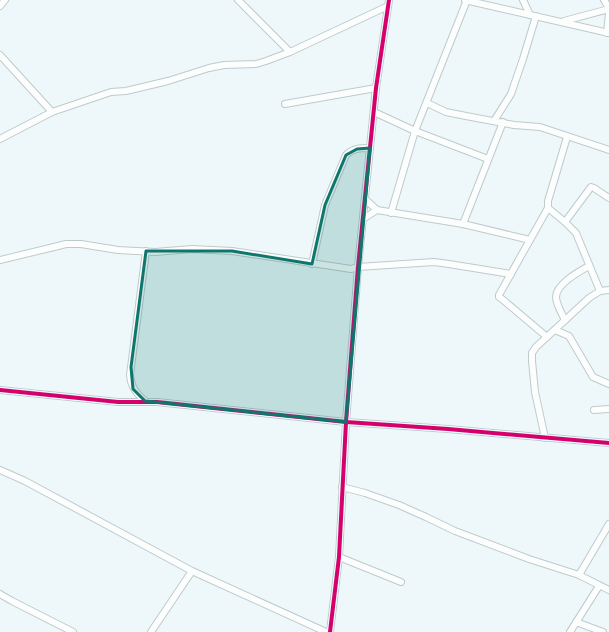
<svg xmlns="http://www.w3.org/2000/svg" width="609" height="632" viewBox="0 0 609 632" font-family="'Titillium Web',sans-serif">
<style>
.lines{fill:none;stroke-linecap:round;stroke-linejoin:round}
.street-casing{stroke:#becacc;stroke-width:8}
.street{stroke:#fcfefe;stroke-width:6}
.cycleway-casing{stroke:#eafcfe;stroke-width:6}
.cycleway{stroke:#d6006c;stroke-width:4}
.marked{fill:#0f766e;fill-opacity:0.2;stroke:#0f766e;stroke-width:3;stroke-linejoin:round}
</style>
<rect width="100%" height="100%" fill="#eef8fa"/>
<g class="lines">
<defs>
<g id="street">
<path d="M238,0L290,52"/>
<path d="M465,0L609,33"/>
<path d="M523,0L530,15"/>
<path d="M604,0L609,8"/>
<path d="M0,6L5,0"/>
<path d="M564,21L609,9"/>
<path d="M607,33L609,13"/>
<path d="M0,55L52,112"/>
<path d="M427,103L446,112L466,116L514,125L540,127L609,150"/>
<path d="M285,104L376,88"/>
<path d="M374,112L415,131L488,159"/>
<path d="M494,121L511,94L523,59L536,16"/>
<path d="M0,139L52,112L111,92L126,91L168,81L209,68L224,65L256,64L266,61L290,52L388,6"/>
<path d="M365,199L377,210L463,224L530,240"/>
<path d="M548,208L565,222L576,233L600,291"/>
<path d="M391,213L415,131L467,0"/>
<path d="M363,219L377,210"/>
<path d="M565,222L591,187L594,188L609,198"/>
<path d="M463,224L503,122"/>
<path d="M0,260L54,247L66,244H81L118,250L155,252L192,249L232,251L351,269L358,267L434,262L449,264L511,274"/>
<path d="M312,264L325,205L346,155C353,148 361,148 370,148"/>
<path d="M565,320C562,314 556,304 556,297C556,284 580,271 589,266"/>
<path d="M555,330L569,336L593,377L609,384"/>
<path d="M547,337L502,299L499,297V295L548,208V201L567,137"/>
<path d="M0,390L118,402H157L346,422L448,429L609,443"/>
<path d="M145,401C136,393 131,387 130,375L146,251"/>
<path d="M594,410L609,409"/>
<path d="M545,438L535,392L532,361V353L536,347L589,298L600,291L609,290"/>
<path d="M0,470L25,481L192,571L326,632"/>
<path d="M342,487L365,493L399,505L426,517L455,531L529,559L579,575L609,590"/>
<path d="M339,557L401,582"/>
<path d="M579,575L609,524"/>
<path d="M0,594L12,601L73,632"/>
<path d="M576,622L603,632"/>
<path d="M151,632L192,571"/>
<path d="M330,632L339,557L346,422L358,267L376,88L389,0"/>
<path d="M570,632L599,586"/>
</g>
</defs>
<use href="#street" class="street-casing"/>
<use href="#street" class="street"/>
<defs>
<g id="cycleway">
<path d="M0,390L118,402H157L346,422L448,429L609,443"/>
<path d="M330,632L339,557L346,422L358,267L376,88L389,0"/>
</g>
</defs>
<use href="#cycleway" class="cycleway-casing"/>
<use href="#cycleway" class="cycleway"/>
</g>
<path class="marked" d="M370,148L346,422L145,401L133,389L131,367L146,251H232L312,264L325,205L346,155L357,149Z"/>
</svg>
